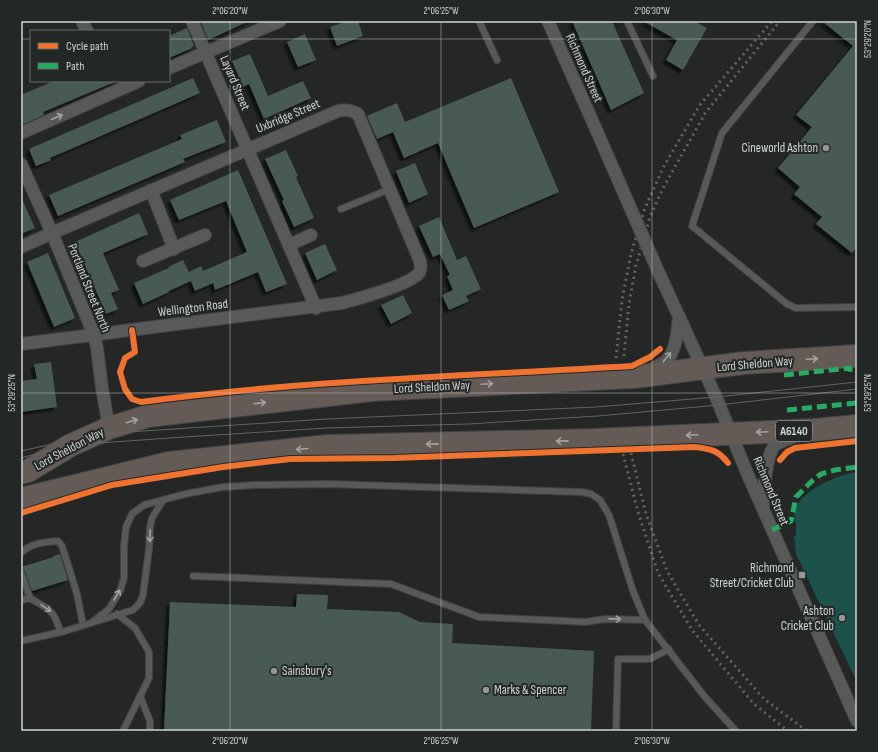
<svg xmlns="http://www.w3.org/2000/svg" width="878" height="752" viewBox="0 0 878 752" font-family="'Sofia Sans Condensed',sans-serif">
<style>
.green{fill:#1b524c}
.building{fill:#475a57;filter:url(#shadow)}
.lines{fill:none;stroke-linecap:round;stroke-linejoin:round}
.lane-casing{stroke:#404342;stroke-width:8}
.street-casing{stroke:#404342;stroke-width:14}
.highway-casing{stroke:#404342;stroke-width:24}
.lane{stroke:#585a5a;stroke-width:6}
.street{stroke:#585a5a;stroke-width:12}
.highway{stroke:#655b56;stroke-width:22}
.tram{stroke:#636464;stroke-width:1}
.rail{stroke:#636464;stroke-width:3;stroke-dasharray:2 4;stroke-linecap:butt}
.street-bridge-casing{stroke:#404342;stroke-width:14;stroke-linecap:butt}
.street-bridge{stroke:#585a5a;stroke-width:12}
.quiet{stroke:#26ab63;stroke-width:5;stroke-dasharray:10 5;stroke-linecap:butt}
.cycleway-casing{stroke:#232827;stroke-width:8}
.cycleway{stroke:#ef722f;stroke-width:6}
.oneway{stroke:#a0a3a3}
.oneway2{stroke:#a5a4a1}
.ticks{fill:none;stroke:#d0d4d3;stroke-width:1;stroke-opacity:0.45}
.poi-dot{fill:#949796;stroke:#232827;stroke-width:1.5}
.labels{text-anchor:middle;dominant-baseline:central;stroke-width:4;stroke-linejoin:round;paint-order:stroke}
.shield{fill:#232827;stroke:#9ca09f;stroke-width:1}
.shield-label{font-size:12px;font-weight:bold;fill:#d0d4d3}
.street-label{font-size:13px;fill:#d0d4d3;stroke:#232827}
.poi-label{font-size:13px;fill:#d0d4d3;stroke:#232827;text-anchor:end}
.neatline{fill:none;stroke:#d0d4d3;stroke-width:1.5}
.ticks-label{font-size:10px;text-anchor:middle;fill:#d0d4d3}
</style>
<defs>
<filter id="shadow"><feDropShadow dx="-3.5" dy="3.5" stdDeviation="1" flood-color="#0009"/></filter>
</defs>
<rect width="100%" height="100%" fill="#242726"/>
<path class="green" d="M857,472V682L796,554L794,536H796V522H794C795,517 794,512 796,507C806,488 838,475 857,472Z"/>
<g class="building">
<path d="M202,21H249L208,40L201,22Z"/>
<path d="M348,21H358L363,36L337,46L330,27Z"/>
<path d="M572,21H612L644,93L611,110Z"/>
<path d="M643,21H694L707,28L683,70L666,60L677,40Z"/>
<path d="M822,21H857V247L852,253L816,224L822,217L794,194L800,187L778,168L812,127L796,115L853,46Z"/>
<path d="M187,28L194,46L191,47L192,48L169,58V36Z"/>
<path d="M305,34L316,60L298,67L287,42Z"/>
<path d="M250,54L268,96L303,81L311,98L264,119L249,84L243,87L232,61Z"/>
<path d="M193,78L200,93L50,158L51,160L36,166L29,149Z"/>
<path d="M511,78L559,192L474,228L438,143L404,158L393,132L377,139L367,116L397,103L405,122Z"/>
<path d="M54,81H117L43,112L44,115L21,125V95Z"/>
<path d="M217,120L226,142L183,159L185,162L58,216L49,195L182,139L180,135Z"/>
<path d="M286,150L298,176L296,177L314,218L294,227L282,201L284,200L265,159Z"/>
<path d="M415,163L428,194L409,203L396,171Z"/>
<path d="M238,170L287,284L266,292L258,272L215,290L213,283L195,291L191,281L169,291V292L143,304L134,283L169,268L168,267L183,260L189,272L201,266L203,271L247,252L226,201L179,220L170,200Z"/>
<path d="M21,197L35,228L21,234Z"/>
<path d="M139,213L148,234L103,253L119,290L111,293L118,309L106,314L75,242Z"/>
<path d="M439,217L457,260L466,256L481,289L466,296L469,301L449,310L442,295L453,290L447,276L450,275L440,254L433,257L419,226Z"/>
<path d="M325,244L337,270L317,280L305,253Z"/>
<path d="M48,253L75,318L54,327L27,262Z"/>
<path d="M403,295L412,313L391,324L381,305Z"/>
<path d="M51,362L57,407L21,412V381L37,379L34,364Z"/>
<path d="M60,554L68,580L32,591L25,571L21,567L54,557L53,556Z"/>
<path d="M297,594L328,595L327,609L399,612L420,622L453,624L452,643L594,651L591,731H164L170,602L296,607Z"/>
</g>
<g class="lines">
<defs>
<g id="lane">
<path d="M479,21L497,60"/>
<path d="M627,21L653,76"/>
<path d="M813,21L722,133L692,226L787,304L796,308L857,307"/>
<path d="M341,209L390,189"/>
<path d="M21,553C31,543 44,542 58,541L62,546L77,594L83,625"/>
<path d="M21,572L30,598"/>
<path d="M193,576L391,584L479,617L585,622L605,619L645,620"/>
<path d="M21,600L30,598C48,609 55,610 60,632"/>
<path d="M117,614L135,628L149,652V678L123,731"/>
<path d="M91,623L109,609L120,591L124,578V546L126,527L132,514L144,505L185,494L223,487L257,485L329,484L581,492L591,494L600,500L609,515L633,591L645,620L705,697L736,731"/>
<path d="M21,641L65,631L133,610L140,603L143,595L149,549L150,527L152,518L163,500"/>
<path d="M140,696L150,721V731"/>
<path d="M616,731L618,659H650L669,649"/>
</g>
<g id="street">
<path d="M82,21L87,31"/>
<path d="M192,21L316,308"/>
<path d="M548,21L595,127"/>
<path d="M169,68L280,21"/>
<path d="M21,133L139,81"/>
<path d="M21,164L52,233L94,335L97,348L102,388L109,428"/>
<path d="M151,190L174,249"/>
<path d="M289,245L311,235"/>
<path d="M21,247L52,233L338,111C346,109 351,110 358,114L420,261C421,266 421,270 419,273C410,285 357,299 342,303L21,344"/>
<path d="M143,261L205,235"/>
<path d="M658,271L716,397L747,473L857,721"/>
<path d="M650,370C655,367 663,364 667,360C677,349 677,331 679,317"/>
<path d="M763,507C764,492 765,456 775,445C779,442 791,438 796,436"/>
</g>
<g id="highway">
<path d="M21,473L28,471L71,445L109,428L148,416L372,390L634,377L744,363L857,356"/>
<path d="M21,499L169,463L327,446L593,440L814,430L857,426"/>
</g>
</defs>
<use href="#lane" class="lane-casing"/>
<use href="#street" class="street-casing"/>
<use href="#highway" class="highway-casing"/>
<use href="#lane" class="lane"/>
<use href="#street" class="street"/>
<use href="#highway" class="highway"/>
<g class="tram">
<path d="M21,451L98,434L327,419L596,407L716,397L857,382"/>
<path d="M21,458L71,445L184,437L327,428L468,424L598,416L719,405L857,389"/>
</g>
<g class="rail">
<path d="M624,356L629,304L636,265L650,217L663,188L706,112L780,21"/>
<path d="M616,358L622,300L631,254L645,208L664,166L699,106L772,21"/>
<path d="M631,453L646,514L667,571L699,625L764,699L807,731"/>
<path d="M623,454L638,512L658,573L692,630L754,704L788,731"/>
</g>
<defs>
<path id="street-bridge" d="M595,127L658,271"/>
</defs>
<use href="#street-bridge" class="street-bridge-casing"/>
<use href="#street-bridge" class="street-bridge"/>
<g class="quiet">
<path d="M784,375L850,368V372"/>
<path d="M787,410L857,403"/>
<path d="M772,530L791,521L796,497L812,481L821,474L835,470L857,467"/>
</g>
<defs>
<g id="cycleway">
<path d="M132,330L135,352L125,358L120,372L125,389L132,399L141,402C304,380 468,376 632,366L650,357L660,349"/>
<path d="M780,460L787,452L795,448L857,441"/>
<path d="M21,513L112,485L223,467L290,459L394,458L695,447C711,449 718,450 728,463"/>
</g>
</defs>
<use href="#cycleway" class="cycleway-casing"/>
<use href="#cycleway" class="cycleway"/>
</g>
<defs><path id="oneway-shaft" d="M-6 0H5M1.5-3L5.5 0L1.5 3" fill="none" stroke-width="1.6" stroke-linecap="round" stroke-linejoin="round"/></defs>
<g class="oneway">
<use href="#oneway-shaft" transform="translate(57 117) rotate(-24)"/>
<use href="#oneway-shaft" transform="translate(667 357) rotate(-51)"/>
<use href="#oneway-shaft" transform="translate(150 536) rotate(92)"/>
<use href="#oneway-shaft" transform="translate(117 595) rotate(-60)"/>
<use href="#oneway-shaft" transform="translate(46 608) rotate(35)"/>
<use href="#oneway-shaft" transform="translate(615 619) rotate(2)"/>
</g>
<g class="oneway2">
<use href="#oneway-shaft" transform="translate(812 359) rotate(-3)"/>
<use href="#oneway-shaft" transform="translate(487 384) rotate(-3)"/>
<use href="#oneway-shaft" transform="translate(260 403) rotate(-7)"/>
<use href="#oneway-shaft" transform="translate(132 421) rotate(-17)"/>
<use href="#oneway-shaft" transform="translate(762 432) rotate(178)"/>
<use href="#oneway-shaft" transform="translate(692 435) rotate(177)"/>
<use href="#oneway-shaft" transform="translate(562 441) rotate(179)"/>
<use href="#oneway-shaft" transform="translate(432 444) rotate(179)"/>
<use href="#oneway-shaft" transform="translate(302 449) rotate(175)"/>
</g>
<path class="ticks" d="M230,21V731M441,21V731M652,21V731M21,39H31M169,39H857M21,393H857"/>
<g class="poi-dot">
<circle cx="826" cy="148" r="4"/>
<rect x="798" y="571" width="8" height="8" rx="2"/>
<circle cx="842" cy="618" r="4"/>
<circle cx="274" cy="671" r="4"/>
<circle cx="486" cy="690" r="4"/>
</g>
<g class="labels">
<rect class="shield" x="776" y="421" width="36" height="20" rx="3"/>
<g class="shield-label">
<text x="794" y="431">A6140</text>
</g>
<g class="street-label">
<text transform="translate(584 68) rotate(66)">Richmond Street</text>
<text transform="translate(235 83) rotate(67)">Layard Street</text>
<text transform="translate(288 116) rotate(-23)">Uxbridge Street</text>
<text transform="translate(89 288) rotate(68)">Portland Street North</text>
<text transform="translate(193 308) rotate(-7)">Wellington Road</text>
<text transform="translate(755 364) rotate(-5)">Lord Sheldon Way</text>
<text transform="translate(432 387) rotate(-3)">Lord Sheldon Way</text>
<text transform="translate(69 449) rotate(-28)">Lord Sheldon Way</text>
<text transform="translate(771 491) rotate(67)">Richmond Street</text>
</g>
<g class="poi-label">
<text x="818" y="148">Cineworld Ashton</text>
<text x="794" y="568">Richmond<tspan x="794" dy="15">Street/Cricket Club</tspan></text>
<text x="834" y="611">Ashton<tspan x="834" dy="15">Cricket Club</tspan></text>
<text x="282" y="671" text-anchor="start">Sainsbury's</text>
<text x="494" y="690" text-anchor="start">Marks &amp; Spencer</text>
</g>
</g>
<rect width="878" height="752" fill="none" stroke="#232827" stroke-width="44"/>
<rect x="30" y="30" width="140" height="52" fill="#232827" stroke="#686d6c"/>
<rect x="38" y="43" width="20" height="6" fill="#ef722f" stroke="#686d6c"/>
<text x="66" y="50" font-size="12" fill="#d0d4d3">Cycle path</text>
<rect x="38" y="63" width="20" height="6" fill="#26ab63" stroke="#686d6c"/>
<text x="66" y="70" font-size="12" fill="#d0d4d3">Path</text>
<rect x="22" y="22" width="834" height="708" class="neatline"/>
<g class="ticks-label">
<text x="230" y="14">2°06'20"W</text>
<text x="441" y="14">2°06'25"W</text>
<text x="652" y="14">2°06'30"W</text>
<text transform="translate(867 39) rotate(-90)" y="4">53°29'20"N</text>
<text transform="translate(867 393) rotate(-90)" y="4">53°29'25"N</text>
<text transform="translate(11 393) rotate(-90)" y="4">53°29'25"N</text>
<text x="230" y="744">2°06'20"W</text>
<text x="441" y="744">2°06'25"W</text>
<text x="652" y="744">2°06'30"W</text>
</g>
</svg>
